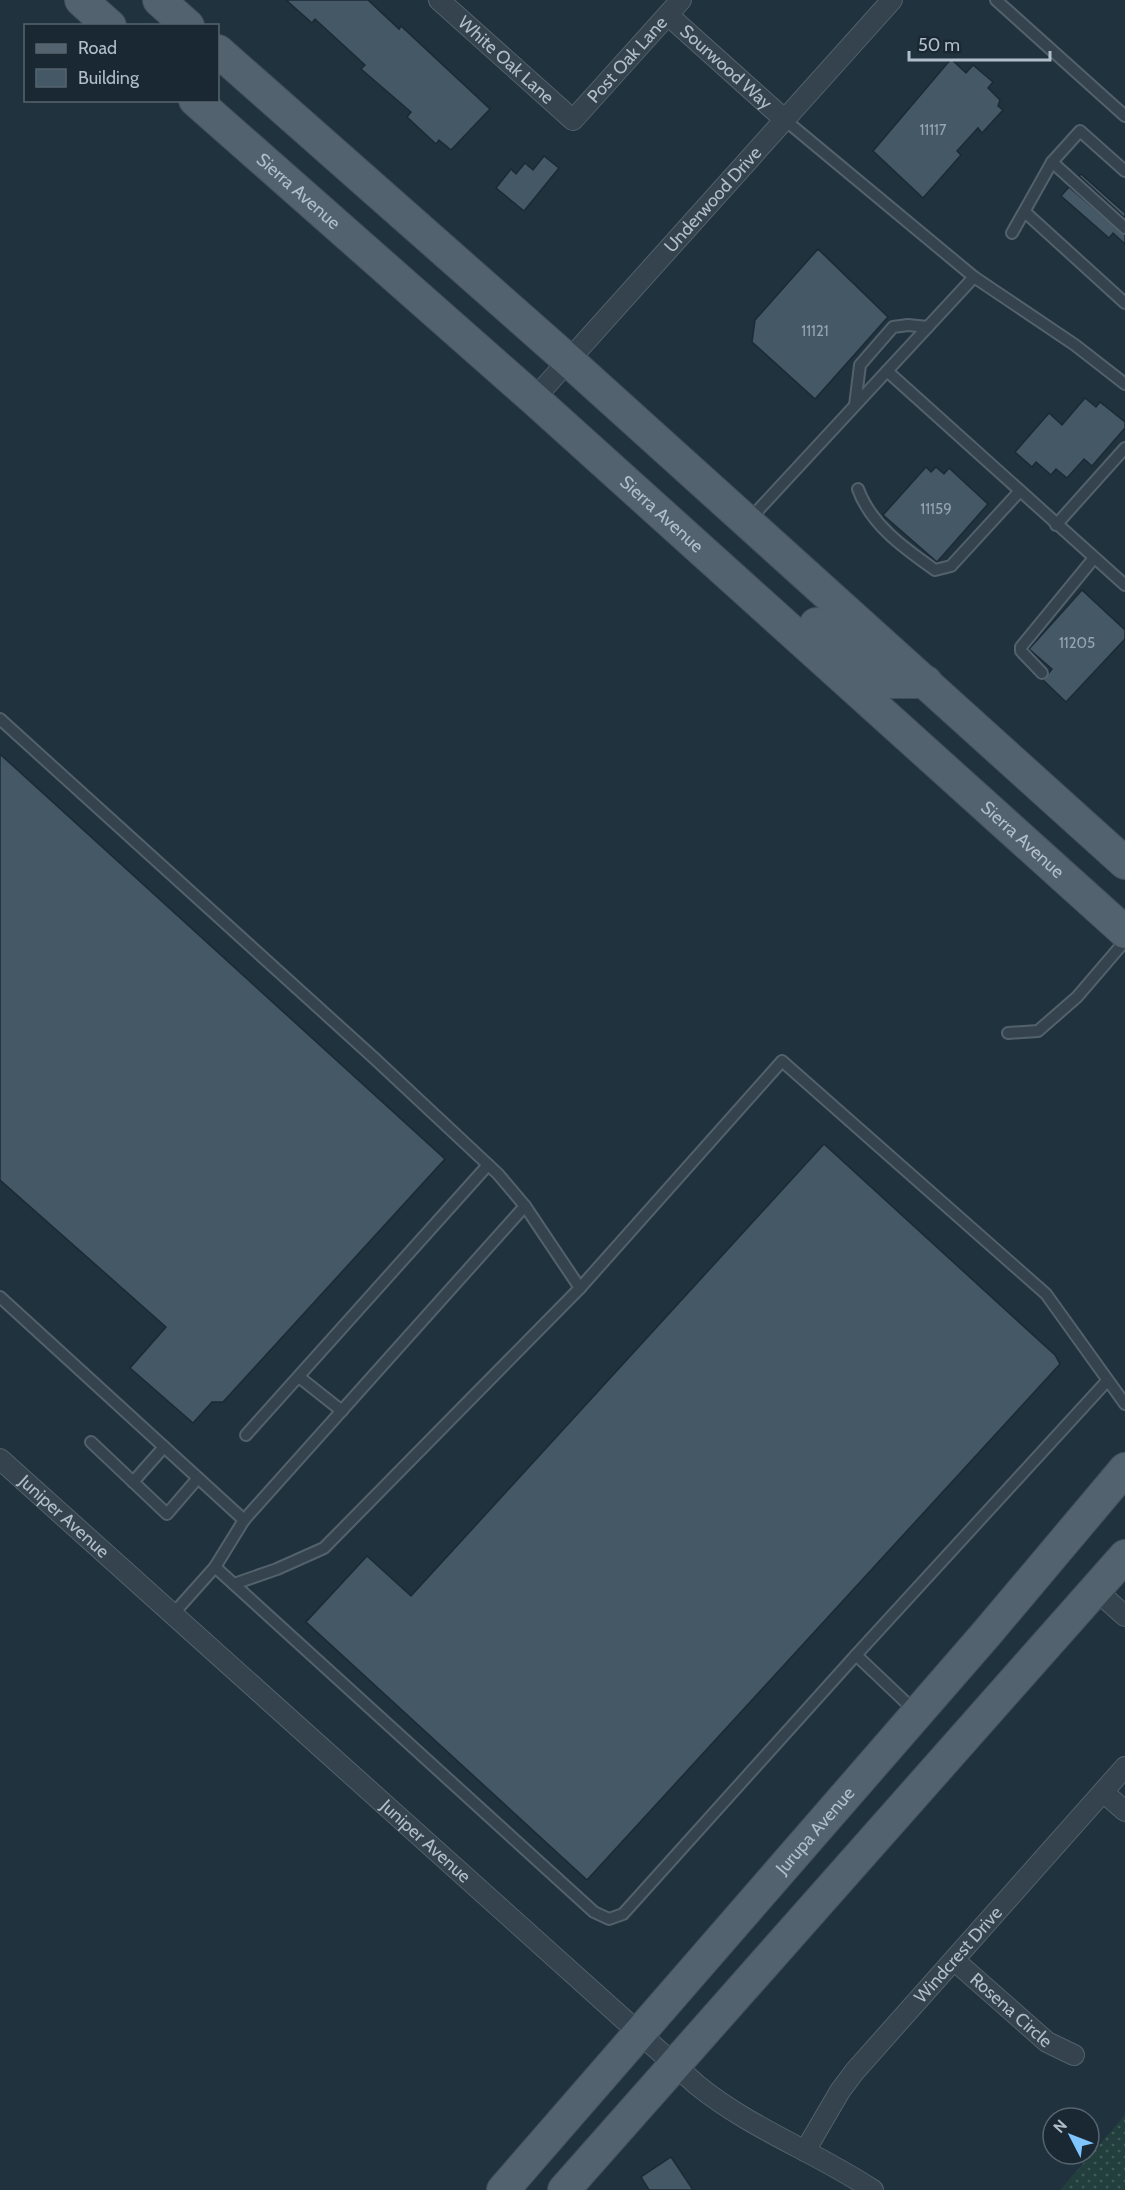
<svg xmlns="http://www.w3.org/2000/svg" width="1125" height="2190" viewBox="0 0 1125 2190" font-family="Cabin,sans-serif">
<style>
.grass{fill:url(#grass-dots)}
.building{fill:#445865;stroke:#1c2a35;stroke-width:1.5}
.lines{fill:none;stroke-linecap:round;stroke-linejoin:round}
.service-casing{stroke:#53616c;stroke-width:14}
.minor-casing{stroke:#53616c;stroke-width:22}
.primary-casing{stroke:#414f5a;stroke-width:34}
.service{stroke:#34434e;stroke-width:10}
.minor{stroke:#34434e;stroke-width:20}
.primary{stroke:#52626e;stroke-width:32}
.labels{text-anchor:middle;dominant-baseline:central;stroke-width:5;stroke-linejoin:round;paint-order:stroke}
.number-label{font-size:15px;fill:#95a4b1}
.street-label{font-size:18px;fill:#b0beca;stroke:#1a2833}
</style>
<defs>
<pattern id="grass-dots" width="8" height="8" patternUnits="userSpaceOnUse" patternTransform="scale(1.5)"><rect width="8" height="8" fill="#223f3e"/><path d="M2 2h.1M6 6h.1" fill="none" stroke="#405959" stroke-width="1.8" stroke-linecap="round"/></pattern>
</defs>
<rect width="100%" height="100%" fill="#20323e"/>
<path class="grass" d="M1125,2115V2190H1060Z"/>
<g class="building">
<path d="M286,0H368L399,29L401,26L490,109L451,150L439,140L436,144L407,117L411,112L361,69L365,65L315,19L312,23Z"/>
<path d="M951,59L966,73L973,65L993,82L988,88L1000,100L998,106L1003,110L982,133L978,128L957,151L961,155L923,198L873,151Z"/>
<path d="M544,156L559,168L524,211L496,188L511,169L516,174L525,163L533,170Z"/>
<path d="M1081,174L1125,213V218L1079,176Z"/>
<path d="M1069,187L1125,235V244L1113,233L1109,238L1061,196Z"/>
<path d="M818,249L888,317L815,399L752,342L755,320Z"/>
<path d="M1085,398L1096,407L1100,402L1125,422V428L1092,466L1084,459L1067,478L1056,469L1051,475L1036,462L1032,467L1015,452L1049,413L1062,425Z"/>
<path d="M926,467L931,472L936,467L944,474L949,468L988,504L937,562L883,515Z"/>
<path d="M1082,590L1125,630V639L1066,702L1043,680L1052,669L1029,649Z"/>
<path d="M0,754L445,1159L223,1402H212L193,1423L130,1368L166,1327L0,1180Z"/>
<path d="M824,1144L1055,1355L1060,1364L587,1880L306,1622L367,1556L411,1596Z"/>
<path d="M671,2157L693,2190H649L641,2177Z"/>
</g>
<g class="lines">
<defs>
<g id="service">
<path d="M996,0L1125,116"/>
<path d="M785,120L974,277L1075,345L1125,384"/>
<path d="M1052,162L1125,228"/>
<path d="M1026,213L1125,303"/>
<path d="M1012,233L1052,162L1080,131L1125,171"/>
<path d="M887,371L1125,585"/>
<path d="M855,405L860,365L893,327L908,325L928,327"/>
<path d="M858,489C871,525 904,548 935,570L951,566L1019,492"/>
<path d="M749,520L974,277"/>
<path d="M1056,525L1125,448"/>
<path d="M1042,673L1021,651V647L1094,558"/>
<path d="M0,719L374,1058L498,1174L525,1206L244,1520"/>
<path d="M1008,1033L1038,1031L1077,997L1125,941"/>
<path d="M580,1288L782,1061L1046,1294L1125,1404"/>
<path d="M0,1297L244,1520L215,1567"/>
<path d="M299,1377L342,1411"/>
<path d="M246,1435L488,1165"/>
<path d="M91,1442L167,1514L198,1478"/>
<path d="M133,1482L164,1447"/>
<path d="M234,1584L277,1569L324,1548L580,1288L525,1206"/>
<path d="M173,1614L215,1567L594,1912L609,1919L623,1914L856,1655L915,1711"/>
<path d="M856,1655L1107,1381"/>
</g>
<g id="minor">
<path id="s1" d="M439,0L573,120L681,0"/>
<path id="s2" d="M668,15L785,120"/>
<path id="s3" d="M534,399L892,0"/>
<path id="s4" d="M0,1459L697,2085C751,2129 816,2152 873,2190"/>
<path d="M1096,1590L1125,1616"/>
<path d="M1103,1792L1125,1811"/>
<path id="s5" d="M954,1960L1047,2042L1074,2055"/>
<path id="s6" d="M805,2151L840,2091L855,2071L1125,1767"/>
</g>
<g id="primary">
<path d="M81,0L110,26"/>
<path d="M159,0L188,26"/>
<path d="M218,51L569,361L1125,863"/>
<path id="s7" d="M195,100L534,399L1125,932"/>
<path d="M816,624L872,674L889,682H926"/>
<path id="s8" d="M503,2190L987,1633L1125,1469"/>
<path d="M564,2190L1125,1556"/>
</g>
</defs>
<use href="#service" class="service-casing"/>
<use href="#minor" class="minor-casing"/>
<use href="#primary" class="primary-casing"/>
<use href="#service" class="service"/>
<use href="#minor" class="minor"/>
<use href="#primary" class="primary"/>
</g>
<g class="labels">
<g class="number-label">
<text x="933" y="130">11117</text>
<text x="815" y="331">11121</text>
<text x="936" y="509">11159</text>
<text x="1077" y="643">11205</text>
</g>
<g class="street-label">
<text stroke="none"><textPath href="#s1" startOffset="90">White Oak Lane</textPath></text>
<text stroke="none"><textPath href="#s1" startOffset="261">Post Oak Lane</textPath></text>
<text stroke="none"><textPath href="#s2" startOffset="78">Sourwood Way</textPath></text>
<text stroke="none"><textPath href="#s7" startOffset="138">Sierra Avenue</textPath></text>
<text stroke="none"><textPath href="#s3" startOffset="268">Underwood Drive</textPath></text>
<text stroke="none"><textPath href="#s7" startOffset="624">Sierra Avenue</textPath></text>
<text stroke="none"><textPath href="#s7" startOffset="1110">Sierra Avenue</textPath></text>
<text stroke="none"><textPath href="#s4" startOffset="86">Juniper Avenue</textPath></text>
<text stroke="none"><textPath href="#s8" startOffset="476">Jurupa Avenue</textPath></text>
<text stroke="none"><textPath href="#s4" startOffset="572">Juniper Avenue</textPath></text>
<text stroke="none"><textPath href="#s6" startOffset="250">Windcrest Drive</textPath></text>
<text stroke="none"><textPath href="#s5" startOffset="76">Rosena Circle</textPath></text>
</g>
</g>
<rect x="24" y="24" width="195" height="78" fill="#1a2833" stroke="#56646f" stroke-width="1.5"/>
<rect x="36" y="44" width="30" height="9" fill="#52626e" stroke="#56646f" stroke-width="1.5"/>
<text x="78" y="54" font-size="18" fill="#b0beca">Road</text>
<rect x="36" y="69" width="30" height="18" fill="#445865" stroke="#56646f" stroke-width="1.5"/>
<text x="78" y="84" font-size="18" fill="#b0beca">Building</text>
<g transform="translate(1071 2136) rotate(312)"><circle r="28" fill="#1a2833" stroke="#56646f" stroke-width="1.5"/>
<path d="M0-4.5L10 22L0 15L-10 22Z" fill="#7fc5ff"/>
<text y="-9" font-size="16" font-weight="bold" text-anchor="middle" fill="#b0beca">N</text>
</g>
<path d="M909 51v9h141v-9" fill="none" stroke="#b0beca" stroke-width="3"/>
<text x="918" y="51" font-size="18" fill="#b0beca" stroke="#1a2833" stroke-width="4.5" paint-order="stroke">50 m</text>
</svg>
